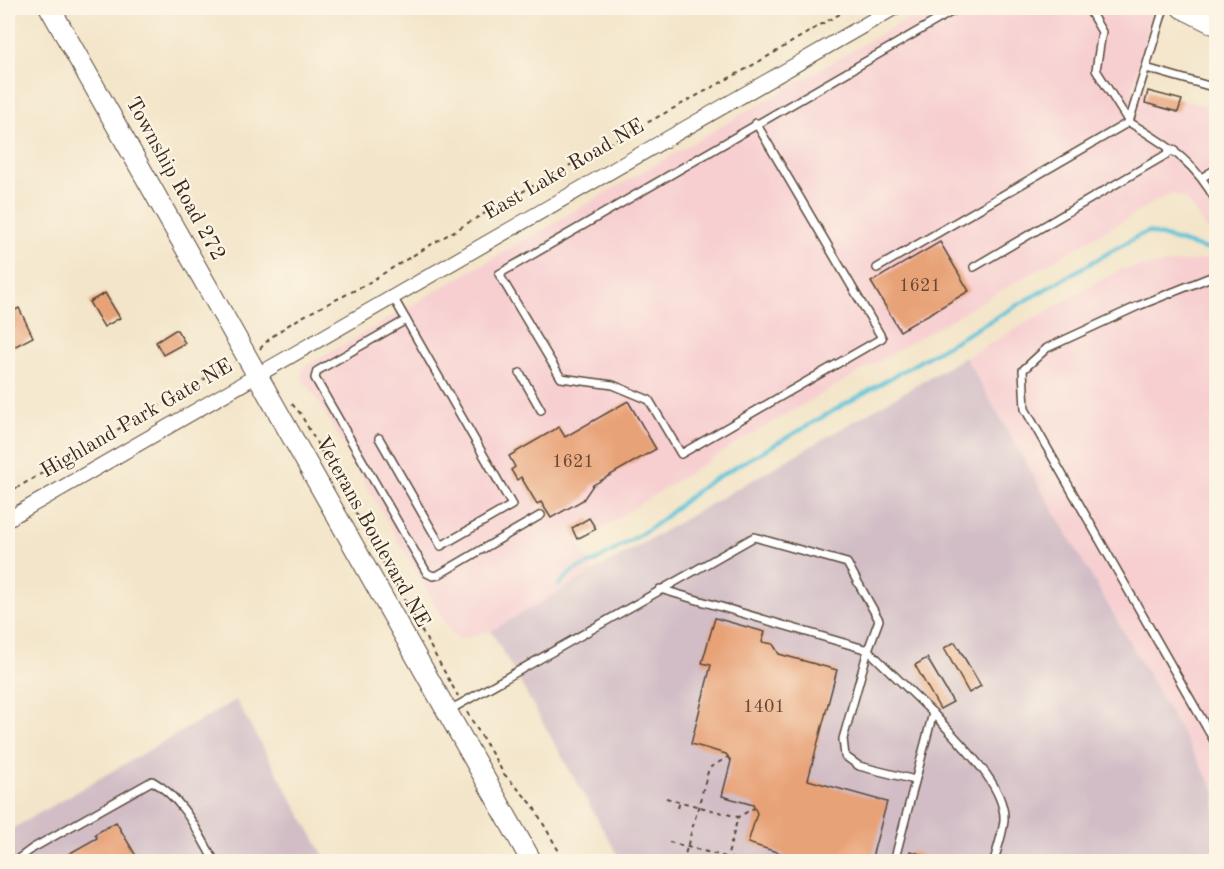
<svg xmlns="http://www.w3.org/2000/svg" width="1224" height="869" viewBox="0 0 1224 869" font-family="'Old Standard TT',serif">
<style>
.built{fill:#f7cfd1}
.industrial{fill:#d2bdc6}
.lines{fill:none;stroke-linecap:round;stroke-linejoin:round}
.stream{stroke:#5bc2d8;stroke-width:4}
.building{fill:#e8a277}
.lane-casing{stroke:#574638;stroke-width:10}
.street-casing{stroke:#574638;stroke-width:16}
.secondary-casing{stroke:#574638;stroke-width:22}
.path{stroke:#574638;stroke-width:2;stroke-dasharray:4.5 4.5;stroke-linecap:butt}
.lane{stroke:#fff;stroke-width:7}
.street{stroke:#fff;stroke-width:14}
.secondary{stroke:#fff;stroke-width:20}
.labels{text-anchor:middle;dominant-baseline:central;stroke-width:4.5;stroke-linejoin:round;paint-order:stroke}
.number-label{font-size:18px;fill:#664834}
.street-label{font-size:21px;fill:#3b2a1e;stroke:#fcf5e5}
</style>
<rect width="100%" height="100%" fill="#fcf5e5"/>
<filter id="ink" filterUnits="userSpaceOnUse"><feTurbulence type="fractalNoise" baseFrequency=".0167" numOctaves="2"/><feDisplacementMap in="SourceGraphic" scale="12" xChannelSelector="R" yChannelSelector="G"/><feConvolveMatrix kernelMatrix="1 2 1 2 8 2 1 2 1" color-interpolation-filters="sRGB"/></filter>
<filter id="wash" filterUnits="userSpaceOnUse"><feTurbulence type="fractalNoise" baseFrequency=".008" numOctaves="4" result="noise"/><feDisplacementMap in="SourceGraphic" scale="24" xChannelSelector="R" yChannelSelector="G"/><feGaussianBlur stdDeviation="1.35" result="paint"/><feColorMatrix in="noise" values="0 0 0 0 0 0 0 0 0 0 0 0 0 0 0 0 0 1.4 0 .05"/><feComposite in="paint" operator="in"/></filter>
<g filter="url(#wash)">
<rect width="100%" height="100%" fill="#f3e5c9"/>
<g class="built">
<path d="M926,8L1154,9L1133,87L1216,109V244L1186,199L1171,193L738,442L578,543L595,573L491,631L460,639L452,634L309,386L302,379L301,372L306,366Z"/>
<path d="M1216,258V792L965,358L1121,269Z"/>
</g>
<g class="industrial">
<path d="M965,357L1216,792V861H621L491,631Z"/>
<path d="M236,700L327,861H8V831Z"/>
</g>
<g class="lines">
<path class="stream" d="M559,585C578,562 580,571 601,558C617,548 636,538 652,527C672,513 689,495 711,481L1138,236L1148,232L1216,252"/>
</g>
<g id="blocks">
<g class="building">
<path d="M1148,91L1182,100L1178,112L1145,103Z"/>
<path d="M940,242L969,291L900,331L871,282Z"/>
<path d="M105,293L120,318L104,327L89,302Z"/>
<path d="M19,308L33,337L8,350V314Z"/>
<path d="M175,330H177L185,343L163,355L156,342Z"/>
<path d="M628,401L656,449L593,485L583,500L551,518L541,502L537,504L521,477L517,480L511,470L515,467L509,456L559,427L565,437Z"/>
<path d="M589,518L596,529L577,539L572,528Z"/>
<path d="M715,618L765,632L762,642L773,644L779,654L837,670L808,780L887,802L871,861H788L783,854L748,843L757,813L753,805L722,796L731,761L726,754L691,744L711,665L702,663Z"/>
<path d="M955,642L981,686L969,693L944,648Z"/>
<path d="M927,658L953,702L940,709L915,665Z"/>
<path d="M116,822L139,861H56L97,838L95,834Z"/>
<path d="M910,851L937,859V861H907Z"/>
</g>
</g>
</g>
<g filter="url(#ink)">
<use href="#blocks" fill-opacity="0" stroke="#574638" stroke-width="1.5"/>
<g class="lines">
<defs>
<g id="lane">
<path d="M1088,8L1102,32L1096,70L1129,122L1164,8"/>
<path d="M1146,68L1216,88"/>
<path d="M756,123L882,338L681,454L649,400L613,385L561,378L499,274L958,8"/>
<path d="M1203,177L1216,169"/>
<path d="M974,267L1174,150"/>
<path d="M877,268L1129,122C1167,146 1194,160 1216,201"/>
<path d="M1216,275L1138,306L1047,348L1023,370L1025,409L1216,744"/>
<path d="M406,320L317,371L315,378L427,573L433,576L438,575L541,515"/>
<path d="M520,373L541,410"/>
<path d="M379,438L441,546L512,505L393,297"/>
<path d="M660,589L868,650L843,739L845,756L859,766L915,780"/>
<path d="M448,711L754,537L847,563L879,620L868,650L933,713L894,862"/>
<path d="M933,713C955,739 1006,784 1004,820C1003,834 997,848 994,862"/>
<path d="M18,862V859L33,848L152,781C183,798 197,831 215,862"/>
</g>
<path id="street" d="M8,519L894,8"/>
<g id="secondary">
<path d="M50,8L532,862"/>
<path d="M1182,8L1216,25"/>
</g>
</defs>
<use href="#lane" class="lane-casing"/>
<use href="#street" class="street-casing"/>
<use href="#secondary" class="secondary-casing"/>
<g class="path">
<path d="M260,349C282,321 336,302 368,283C487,209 610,143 733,76C773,55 811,29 851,8"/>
<path d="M292,404L300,413L458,696"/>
<path d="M8,493L234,362"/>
<path d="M467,712L504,774L532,804L565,862"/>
<path d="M666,798L738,817L754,808"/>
<path d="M678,808L680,801"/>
<path d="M669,842L745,862"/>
<path d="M683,862L709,768L728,757"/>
<path d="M726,862L738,817"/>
<path d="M777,862L785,857"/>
</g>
<use href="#lane" class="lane"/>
<use href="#street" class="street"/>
<use href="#secondary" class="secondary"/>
</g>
</g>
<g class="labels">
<g class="number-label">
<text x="920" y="286">1621</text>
<text x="573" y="462">1621</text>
<text x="764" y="707">1401</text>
</g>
<g class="street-label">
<text transform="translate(564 170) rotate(-30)">East Lake Road NE</text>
<text transform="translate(175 179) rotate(61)">Township Road 272</text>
<text transform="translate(137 419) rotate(-30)">Highland Park Gate NE</text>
<text transform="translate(372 532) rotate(61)">Veterans Boulevard NE</text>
</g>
</g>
<rect width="1224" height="869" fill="none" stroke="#fcf5e5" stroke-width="30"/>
</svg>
